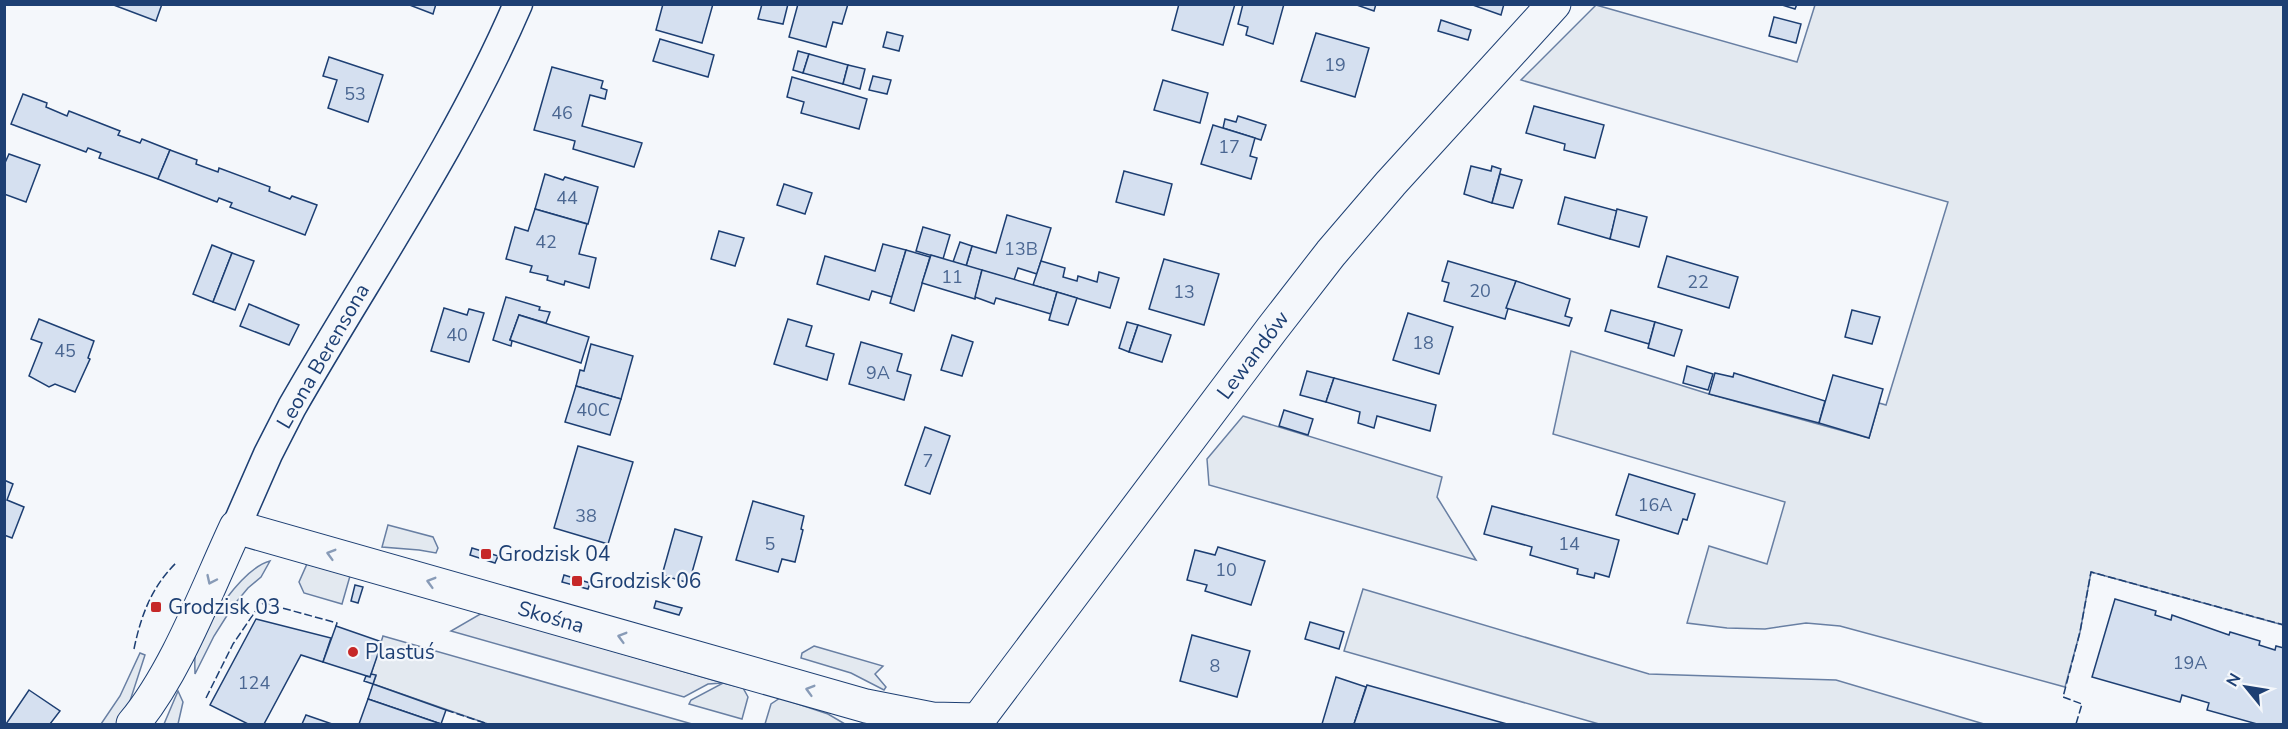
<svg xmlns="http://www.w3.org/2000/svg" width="2288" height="729" viewBox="0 0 2288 729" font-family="'Nunito Sans',sans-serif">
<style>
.green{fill:#e3e9f0;stroke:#687fa3;stroke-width:1.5}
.parking{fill:#e3e8f0;stroke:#687fa3;stroke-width:1.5}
.building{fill:#d5e0f0;stroke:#1d3f73;stroke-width:1.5}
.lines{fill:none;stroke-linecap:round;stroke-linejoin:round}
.street-casing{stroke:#1d3f73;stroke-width:31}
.secondary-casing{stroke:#1d3f73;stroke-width:35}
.street{stroke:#f4f7fb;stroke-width:28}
.secondary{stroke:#f4f7fb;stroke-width:33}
.fence{stroke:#1d3f73;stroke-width:1.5;stroke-dasharray:8 3;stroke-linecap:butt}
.oneway{stroke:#889bb7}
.poi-dot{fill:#c62828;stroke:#f4f7fb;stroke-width:2}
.labels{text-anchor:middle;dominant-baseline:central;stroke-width:4.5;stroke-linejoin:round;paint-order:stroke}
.number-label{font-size:18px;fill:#4b6792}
.street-label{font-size:21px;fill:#1d3f73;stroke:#f4f7fb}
.poi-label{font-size:21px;fill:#1d3f73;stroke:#f4f7fb;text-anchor:start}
</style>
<rect width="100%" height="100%" fill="#f4f7fb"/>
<g class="green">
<path d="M1596,5L1797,62L1815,5H2283V625L2091,572L2080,632L2065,687L1840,626L1806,623L1765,629L1727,628L1687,623L1709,546L1767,564L1785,502L1553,434L1571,351L1709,394L1869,438L1879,403L1886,405L1948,202L1521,80Z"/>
<path d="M1243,416L1442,477L1437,497L1476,560L1209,485L1207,459Z"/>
<path d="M388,525L433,537L438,548L436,553L419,550L382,547Z"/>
<path d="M270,561L261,577L248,588L233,606L214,636L195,674C195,666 194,658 196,651C205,624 243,568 270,561Z"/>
<path d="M307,564L350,576L342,604L304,593L299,582Z"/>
<path d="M1363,589L1649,674L1836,680L1984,724H1599L1344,651Z"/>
<path d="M383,636L692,724H488L373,684L376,676L371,674Z"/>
<path d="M814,646L883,666L875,674L886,687L884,690L851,673L801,658L802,653Z"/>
<path d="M140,653L145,655L129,704L118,724H101L120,696Z"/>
<path d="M723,683L743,688L748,697L742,719L689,704L691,700Z"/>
<path d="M178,691L183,702L178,724H164Z"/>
<path d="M780,698L828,714L845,724H765L771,704Z"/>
</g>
<path class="parking" d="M482,613L723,683L708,684L684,697L451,631Z"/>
<g class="building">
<path d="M111,4H162L156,21Z"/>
<path d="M407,4H436L433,14Z"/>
<path d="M663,4H713L702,43L656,30Z"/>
<path d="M762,4H788L783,24L758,19Z"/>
<path d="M798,4H848L842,24L833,22L826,47L789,37Z"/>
<path d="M1179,4H1235L1223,45L1172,30Z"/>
<path d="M1243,4H1284L1273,44L1246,35L1248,27L1238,24Z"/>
<path d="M1354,4H1376L1374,11Z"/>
<path d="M1470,4H1504L1501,15Z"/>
<path d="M1779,4H1797L1795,9Z"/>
<path d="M1774,17L1801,24L1796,43L1769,36Z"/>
<path d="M1441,20L1471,30L1468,40L1438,31Z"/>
<path d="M887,32L903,36L899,51L883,47Z"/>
<path d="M1316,33L1369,48L1355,97L1301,81Z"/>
<path d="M660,39L714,55L708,77L653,61Z"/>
<path d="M798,51L809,54L803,73L793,70Z"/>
<path d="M809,54L848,65L843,84L803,73Z"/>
<path d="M329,57L383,75L368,122L328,108L337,80L323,76Z"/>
<path d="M848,65L865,69L860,89L843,84Z"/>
<path d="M552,67L603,81L601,88L607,90L605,99L590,95L582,126L642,143L634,167L573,149L575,141L534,130Z"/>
<path d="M873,76L891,80L887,94L869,90Z"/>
<path d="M792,77L867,99L859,129L801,113L804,102L787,97Z"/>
<path d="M1163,80L1208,93L1200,123L1154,110Z"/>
<path d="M23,94L47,103L46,107L67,116L69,111L120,131L118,135L140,143L142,139L170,150L158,179L99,158L101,153L88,148L86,152L11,124Z"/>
<path d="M1534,106L1604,125L1595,158L1564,150L1565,144L1526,133Z"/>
<path d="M1238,116L1266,125L1261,140L1223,128L1225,119L1236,122Z"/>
<path d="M1213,125L1255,138L1250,156L1257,158L1251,179L1201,164Z"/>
<path d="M170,150L197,160L196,164L218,172L219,168L270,187L269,191L290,199L292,196L317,205L305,235L230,207L232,203L219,198L217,202L158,179Z"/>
<path d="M9,154L40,165L26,202L4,194V165Z"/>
<path d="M1471,166L1491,171L1492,166L1501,169L1492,203L1464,194Z"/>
<path d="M1124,171L1172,184L1164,215L1116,202Z"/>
<path d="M545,174L563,180L565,177L598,187L588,224L535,209Z"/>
<path d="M1500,174L1522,180L1513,208L1492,203Z"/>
<path d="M784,184L812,193L805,214L777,205Z"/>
<path d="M1565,197L1617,211L1610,239L1558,224Z"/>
<path d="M535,209L587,224L579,254L596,258L589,288L565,281L564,285L547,280L548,276L530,272L532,266L506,259L515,227L528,231Z"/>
<path d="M1617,209L1647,217L1639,247L1610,239Z"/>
<path d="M1007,215L1051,228L1037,274L1018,268L1014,280L966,266L972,246L996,253Z"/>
<path d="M923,227L950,235L943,259L916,251Z"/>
<path d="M719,231L744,238L735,266L711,259Z"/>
<path d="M960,242L972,246L966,266L953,262Z"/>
<path d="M883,244L906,250L892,297L872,291L869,300L817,284L825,256L875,271Z"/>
<path d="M212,245L232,253L213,302L193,294Z"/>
<path d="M906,250L930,257L914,311L890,303Z"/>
<path d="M232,253L254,261L235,310L213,302Z"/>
<path d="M931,255L982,270L975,299L922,283Z"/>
<path d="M1667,256L1738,277L1729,308L1658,287Z"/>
<path d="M1164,259L1219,274L1204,325L1149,309Z"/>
<path d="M1041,261L1065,268L1063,277L1077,281L1078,276L1097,282L1099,272L1119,278L1110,308L1033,285Z"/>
<path d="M1448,261L1516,281L1505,319L1444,301L1449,283L1442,281Z"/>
<path d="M982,270L1057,292L1051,314L996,298L994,304L975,297Z"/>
<path d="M1516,281L1570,299L1565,316L1572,318L1569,326L1506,308Z"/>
<path d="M1057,292L1077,298L1068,325L1049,320Z"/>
<path d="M506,297L540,307L539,310L550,312L546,323L519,315L510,340L512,341L511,346L493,340Z"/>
<path d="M249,304L299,325L289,345L240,326Z"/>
<path d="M444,308L467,315L469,309L484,313L469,362L431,351Z"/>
<path d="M1611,310L1655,322L1649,344L1605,331Z"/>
<path d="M1852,310L1880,317L1872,344L1845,337Z"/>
<path d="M1408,313L1453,327L1439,374L1393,360Z"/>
<path d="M519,315L589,337L581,363L510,340Z"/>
<path d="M39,319L94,341L88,358L90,359L75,392L55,384L49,387L29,376L42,343L31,339Z"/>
<path d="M788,319L812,326L806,346L834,354L827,380L774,364Z"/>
<path d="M1127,322L1138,325L1129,352L1119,348Z"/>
<path d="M1655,322L1682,330L1674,356L1648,348Z"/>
<path d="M1138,325L1171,335L1162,362L1129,352Z"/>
<path d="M952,335L973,342L962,376L941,370Z"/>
<path d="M861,342L902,354L897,371L911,375L904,400L849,384Z"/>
<path d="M591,344L633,356L621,399L576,386L580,370L584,371Z"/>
<path d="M1687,366L1713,374L1708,390L1683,383Z"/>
<path d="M1307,371L1334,378L1326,402L1300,395Z"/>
<path d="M1715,373L1733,377L1734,373L1825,401L1819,423L1709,394Z"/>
<path d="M1833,375L1883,389L1869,438L1819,423Z"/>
<path d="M1334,378L1436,405L1430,431L1377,416L1374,428L1358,423L1360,412L1326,402Z"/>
<path d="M576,386L621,399L610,435L565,422Z"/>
<path d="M1284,410L1313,419L1308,435L1279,426Z"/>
<path d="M925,427L950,436L930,494L905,485Z"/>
<path d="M578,446L633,462L608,544L554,528Z"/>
<path d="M1629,474L1695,494L1687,520L1683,519L1678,534L1616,515Z"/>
<path d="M4,480L13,484L7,500L24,507L12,538L4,535Z"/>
<path d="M753,501L804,516L801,529L803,530L795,562L782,559L778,572L736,560Z"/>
<path d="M1492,506L1619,540L1609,577L1595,573L1594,578L1577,574L1578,569L1530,555L1532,547L1484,534Z"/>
<path d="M675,529L702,537L689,583L662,575Z"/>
<path d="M1218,547L1265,561L1251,605L1205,591L1207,585L1187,580L1195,550L1215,555Z"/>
<path d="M472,548L498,556L495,563L470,555Z"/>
<path d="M564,575L590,583L588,589L562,582Z"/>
<path d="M355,585L363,587L358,603L351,601Z"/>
<path d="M2115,599L2156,611L2155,615L2171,620L2172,615L2229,635L2230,632L2260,641L2259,645L2275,650L2276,646L2284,648V724H2257L2207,710L2209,703L2182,695L2180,702L2092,677Z"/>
<path d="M656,601L682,608L679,615L654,608Z"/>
<path d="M256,619L331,638L323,662L301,655L264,724H248L210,705Z"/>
<path d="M1310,622L1344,632L1339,649L1305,639Z"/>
<path d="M336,626L382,642L370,677L323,662Z"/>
<path d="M1192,635L1250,651L1237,697L1180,681Z"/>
<path d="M371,674L376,675L373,684L364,681L366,676L370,677Z"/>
<path d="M1336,677L1366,687L1354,724H1322Z"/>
<path d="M373,684L446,710L441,724L368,699Z"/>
<path d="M1367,685L1507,724H1354Z"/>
<path d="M29,690L60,711L50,724H6Z"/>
<path d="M368,699L441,724H359Z"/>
<path d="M306,715L332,724H302Z"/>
</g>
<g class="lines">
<defs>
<path id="street" d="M236,527L268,454L292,407C368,274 457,146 518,4"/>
<g id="secondary">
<path d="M133,724C176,673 207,589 236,527L866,706L932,719L978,720"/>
<path d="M975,724L1272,329L1331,253L1391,183L1554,4"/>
</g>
</defs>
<use href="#street" class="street-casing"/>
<use href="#secondary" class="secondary-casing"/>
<use href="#street" class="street"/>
<use href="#secondary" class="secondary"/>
<g class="fence">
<path d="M134,649C141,615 152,586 177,562"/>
<path d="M206,698L233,644L259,606L264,603L337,623L336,626"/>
<path d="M446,710L488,724"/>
<path d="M2076,724L2082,704L2063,697L2080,632L2091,572L2284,625"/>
</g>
</g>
<defs><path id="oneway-chevron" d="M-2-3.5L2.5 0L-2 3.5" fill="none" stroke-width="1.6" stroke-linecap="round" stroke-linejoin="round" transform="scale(1.5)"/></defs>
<g class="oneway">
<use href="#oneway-chevron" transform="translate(331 554) rotate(-164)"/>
<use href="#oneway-chevron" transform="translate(211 580) rotate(115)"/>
<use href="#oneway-chevron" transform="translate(431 582) rotate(-164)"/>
<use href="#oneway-chevron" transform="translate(622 637) rotate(-164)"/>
<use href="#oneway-chevron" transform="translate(810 690) rotate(-164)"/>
</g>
<g class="poi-dot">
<rect x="480" y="548" width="12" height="12" rx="3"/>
<rect x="571" y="575" width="12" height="12" rx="3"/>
<rect x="150" y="601" width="12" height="12" rx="3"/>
<circle cx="353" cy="652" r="6"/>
</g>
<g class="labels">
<g class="number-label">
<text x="1335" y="65">19</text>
<text x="355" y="94">53</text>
<text x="562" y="113">46</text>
<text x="1229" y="147">17</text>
<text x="567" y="198">44</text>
<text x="546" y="242">42</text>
<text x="1021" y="249">13B</text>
<text x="952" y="277">11</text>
<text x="1698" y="282">22</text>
<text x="1480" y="291">20</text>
<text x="1184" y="292">13</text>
<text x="457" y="335">40</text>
<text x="1423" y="343">18</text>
<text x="65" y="351">45</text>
<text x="878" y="373">9A</text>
<text x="593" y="410">40C</text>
<text x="928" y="461">7</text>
<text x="1655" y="505">16A</text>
<text x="586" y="516">38</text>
<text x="770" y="544">5</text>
<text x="1569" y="544">14</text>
<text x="1226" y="570">10</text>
<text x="2190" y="663">19A</text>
<text x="1215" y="666">8</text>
<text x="254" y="683">124</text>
</g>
<g class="street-label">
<text transform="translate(1253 355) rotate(-53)">Lewandów</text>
<text transform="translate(323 356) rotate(-60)">Leona Berensona</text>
<text transform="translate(551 617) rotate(16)">Skośna</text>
</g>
<g class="poi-label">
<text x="498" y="554">Grodzisk 04</text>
<text x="589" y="581">Grodzisk 06</text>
<text x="168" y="607">Grodzisk 03</text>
<text x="365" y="652">Plastuś</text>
</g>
</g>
<rect width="2288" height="729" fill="none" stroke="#1d3f73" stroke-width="12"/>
<g transform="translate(2246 687) rotate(300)" stroke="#f4f7fb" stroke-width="4.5" paint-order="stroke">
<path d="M0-4.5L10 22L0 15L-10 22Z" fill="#1d3f73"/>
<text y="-9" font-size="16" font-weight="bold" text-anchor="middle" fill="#1d3f73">N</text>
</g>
</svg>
